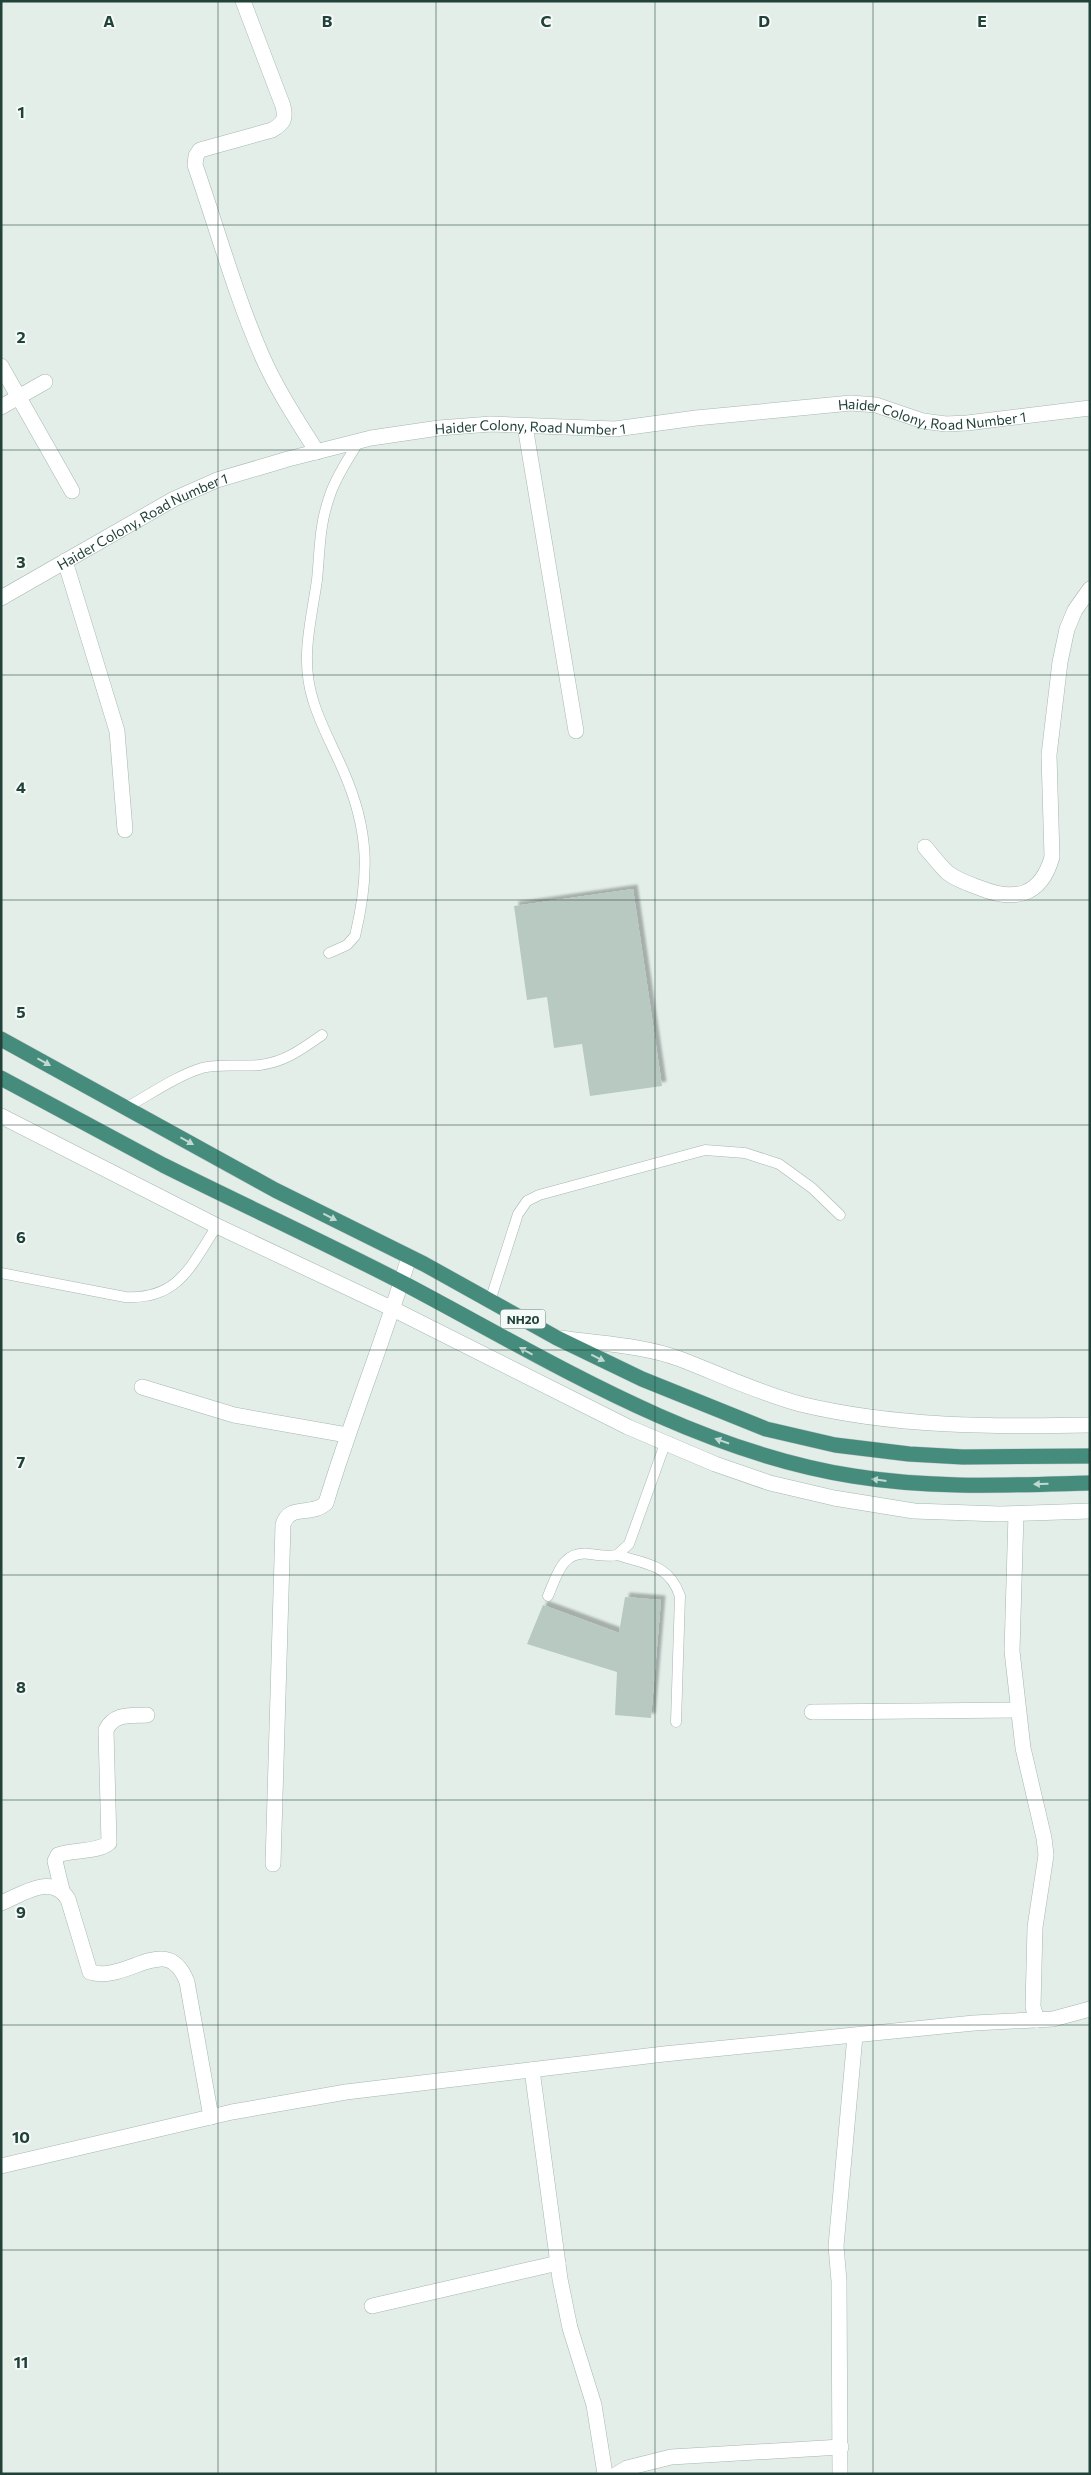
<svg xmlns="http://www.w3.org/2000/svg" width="1091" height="2475" viewBox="0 0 1091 2475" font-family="Commissioner,sans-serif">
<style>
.building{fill:#b8c9c2;filter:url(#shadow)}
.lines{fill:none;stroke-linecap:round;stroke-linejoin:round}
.service-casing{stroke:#a5b7b1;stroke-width:11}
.minor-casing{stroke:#a5b7b1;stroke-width:16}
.trunk-casing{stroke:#c1cac8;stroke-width:16}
.service{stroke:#fff;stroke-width:10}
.minor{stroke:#fff;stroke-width:15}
.trunk{stroke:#468c7d;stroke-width:15}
.oneway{fill:#c0d9d2}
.grid{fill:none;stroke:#214139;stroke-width:1;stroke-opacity:0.55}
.labels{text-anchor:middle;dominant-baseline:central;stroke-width:4;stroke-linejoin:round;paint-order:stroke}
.shield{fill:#f4faf7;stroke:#607872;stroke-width:1}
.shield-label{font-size:12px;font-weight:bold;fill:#214139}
.street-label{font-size:14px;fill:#214139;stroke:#f4faf7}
.grid-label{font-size:16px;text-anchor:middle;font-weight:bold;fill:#214139;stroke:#f4faf7;stroke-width:4;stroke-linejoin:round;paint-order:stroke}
</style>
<defs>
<filter id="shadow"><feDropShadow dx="4.5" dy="-4.5" stdDeviation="1" flood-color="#0004"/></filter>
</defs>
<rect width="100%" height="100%" fill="#e3eee9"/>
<g class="building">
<path d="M633,889L662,1086L590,1096L582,1044L554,1048L547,997L527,1000L514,906Z"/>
<path d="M625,1597L661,1600L651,1718L615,1715L617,1672L527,1644L543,1605L619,1633Z"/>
</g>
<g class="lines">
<defs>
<g id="service">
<path d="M329,953L347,945L355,936C370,874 369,829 343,770C333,747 320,724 313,700C300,659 311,622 317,580C320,550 319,525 330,495C336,476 349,458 359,441"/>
<path d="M127,1107C151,1094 176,1076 202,1068C221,1063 241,1067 260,1065C285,1062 302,1049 322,1035"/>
<path d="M1,1273L125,1297C179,1300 191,1265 217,1226"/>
<path d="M490,1301L518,1214L527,1201L539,1195L705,1150L745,1153L779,1164L812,1188L840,1215"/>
<path d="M617,1555C646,1564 669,1564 680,1596L676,1722"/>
<path d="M548,1596C557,1575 562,1550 590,1554C599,1555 608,1557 617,1555L629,1544L665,1444"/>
</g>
<g id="minor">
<path d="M243,1L283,106C286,119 284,123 272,130L200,150L196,156L195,165C217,228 235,294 262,356C277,390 297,420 317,452"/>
<path d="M1,366L72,491"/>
<path d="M1,407L45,382"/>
<path d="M525,426L576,731"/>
<path d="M65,561L117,731L125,830"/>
<path id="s1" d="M1,598L174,499L217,480L288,459L371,438L439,428L491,424L615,429L696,418L851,403L876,405L923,421L946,424L967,423L1090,408"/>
<path d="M925,847C932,855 940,866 948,873C957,880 969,884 980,888C1015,902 1041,896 1052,857L1049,755L1060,662L1067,629L1075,610L1090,589"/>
<path d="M1,1116L217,1226L393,1309L628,1427L715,1464L770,1483L834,1498L914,1511L1000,1514L1090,1511"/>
<path d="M561,1338C600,1344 642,1345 680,1359C719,1374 759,1393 800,1404C895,1427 993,1427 1090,1425"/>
<path d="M142,1387L234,1415L347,1435"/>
<path d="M1016,1514L1012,1651L1023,1748L1044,1838L1046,1855L1035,1927L1033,2007L1037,2020"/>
<path d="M812,1712L1018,1710"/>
<path d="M273,1864L283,1525C289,1503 311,1517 326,1503C351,1420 384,1340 409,1257"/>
<path d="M62,1890L55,1861L58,1855C73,1849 96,1853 109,1843L106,1730C114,1713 130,1716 147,1715"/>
<path d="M1,1903C23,1894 52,1873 68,1899L90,1972C127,1984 167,1930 187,1982L211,2117"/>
<path d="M532,2070L560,2279L570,2328L594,2405L605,2474"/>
<path d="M1,2166L232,2112L346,2092L664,2054L974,2023L1053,2019L1090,2009"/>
<path d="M372,2306L558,2263"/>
<path d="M617,2474L627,2468L671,2457L841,2447"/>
<path d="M840,2474L839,2281L836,2246L855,2036"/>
</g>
<g id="trunk">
<path d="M1,1039L275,1190L424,1264L557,1338L642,1379L766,1429L835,1445L909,1454L963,1457L1090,1456"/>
<path d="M1,1078C55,1107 109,1136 163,1165C243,1205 324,1242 403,1283C547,1359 690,1450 853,1476C932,1489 1010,1485 1090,1483"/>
</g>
</defs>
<use href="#service" class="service-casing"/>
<use href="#minor" class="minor-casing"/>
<use href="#trunk" class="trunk-casing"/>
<use href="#service" class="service"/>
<use href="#minor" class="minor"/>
<use href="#trunk" class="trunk"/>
</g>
<defs><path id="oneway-solid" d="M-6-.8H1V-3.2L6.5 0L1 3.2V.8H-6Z" transform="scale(1.25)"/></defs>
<g class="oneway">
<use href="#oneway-solid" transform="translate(44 1062) rotate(29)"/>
<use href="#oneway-solid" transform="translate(187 1141) rotate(29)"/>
<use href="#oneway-solid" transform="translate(330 1217) rotate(27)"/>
<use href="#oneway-solid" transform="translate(526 1351) rotate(-151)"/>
<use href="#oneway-solid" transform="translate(598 1358) rotate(26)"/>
<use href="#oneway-solid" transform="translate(722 1441) rotate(-161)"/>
<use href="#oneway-solid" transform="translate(879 1480) rotate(-173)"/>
<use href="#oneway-solid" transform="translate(1041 1484) rotate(178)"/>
</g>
<path class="grid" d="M218,1V2474M436,1V2474M655,1V2474M873,1V2474M1,225H1090M1,450H1090M1,675H1090M1,900H1090M1,1125H1090M1,1350H1090M1,1575H1090M1,1800H1090M1,2025H1090M1,2250H1090"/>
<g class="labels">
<rect class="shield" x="500.5" y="1309.5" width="45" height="19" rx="4"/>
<g class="shield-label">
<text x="523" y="1319">NH20</text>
</g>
<g class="street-label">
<text stroke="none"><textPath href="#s1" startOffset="971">Haider Colony, Road Number 1</textPath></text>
<text stroke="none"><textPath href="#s1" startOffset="566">Haider Colony, Road Number 1</textPath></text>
<text stroke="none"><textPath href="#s1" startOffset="161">Haider Colony, Road Number 1</textPath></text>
</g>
</g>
<g class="grid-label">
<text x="109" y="27">A</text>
<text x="327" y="27">B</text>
<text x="546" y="27">C</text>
<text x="764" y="27">D</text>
<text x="982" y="27">E</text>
<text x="21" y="118">1</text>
<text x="21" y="343">2</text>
<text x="21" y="568">3</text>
<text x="21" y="793">4</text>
<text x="21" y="1018">5</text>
<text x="21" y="1243">6</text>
<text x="21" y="1468">7</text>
<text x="21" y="1693">8</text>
<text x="21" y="1918">9</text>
<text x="21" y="2143">10</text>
<text x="21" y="2368">11</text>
</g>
<rect width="1091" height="2475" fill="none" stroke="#214139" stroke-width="5"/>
</svg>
